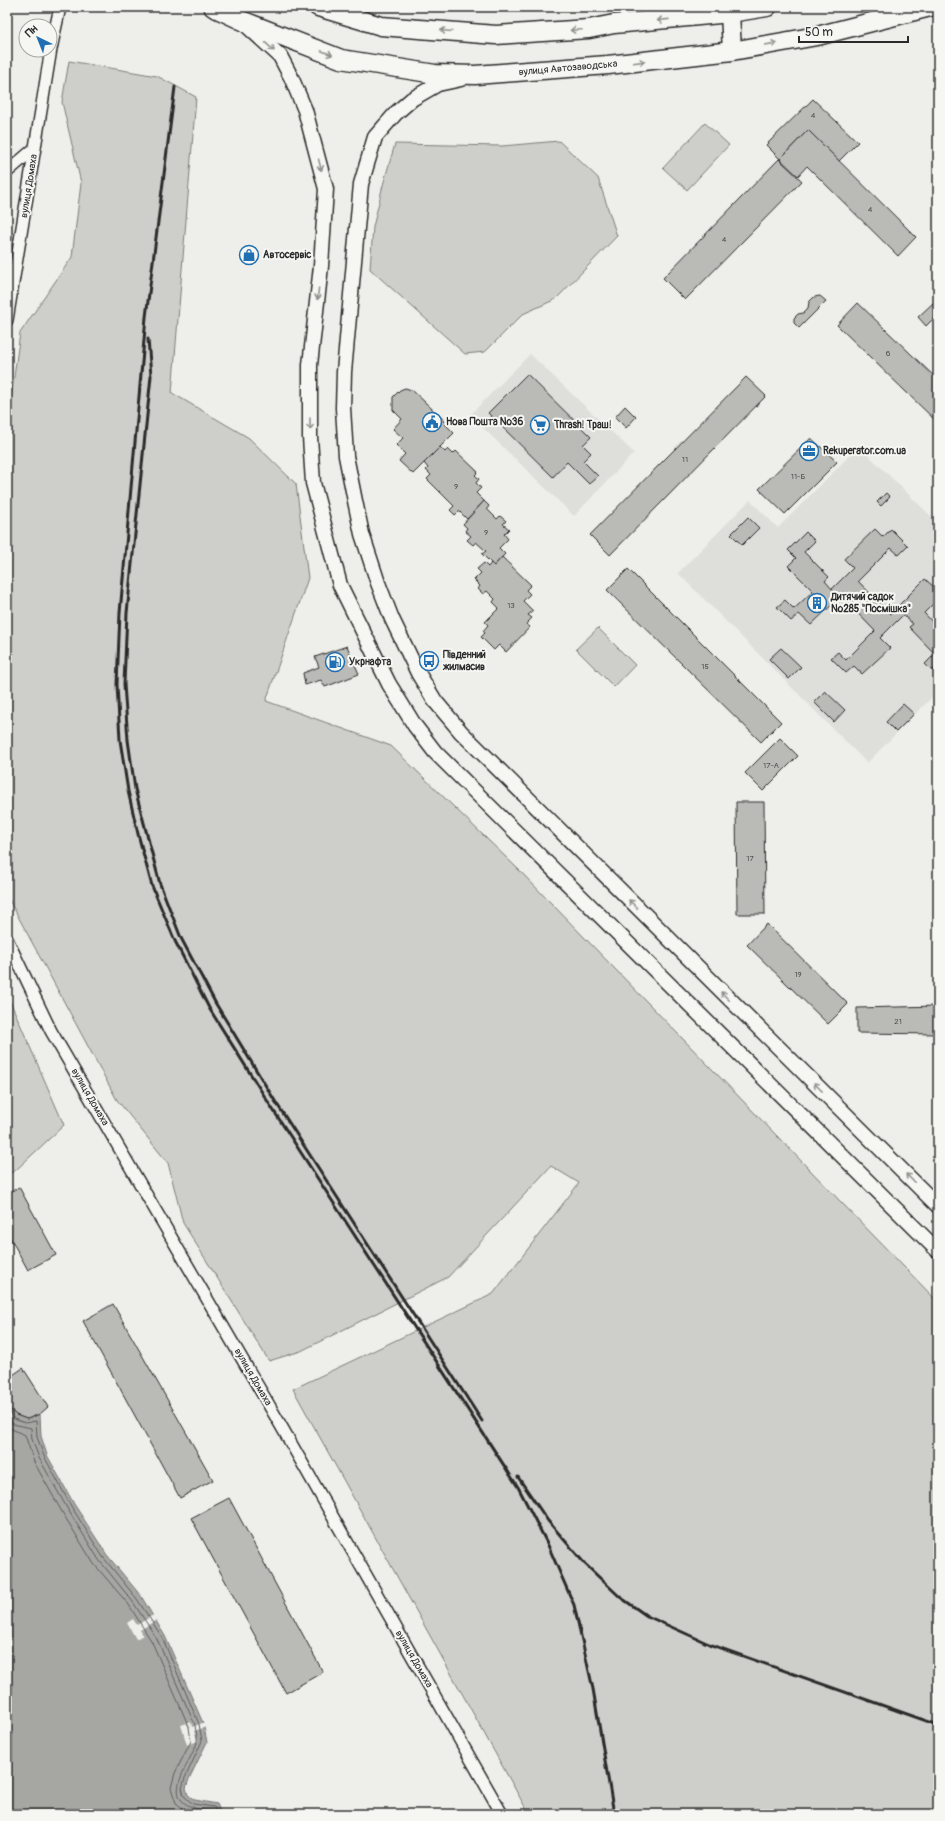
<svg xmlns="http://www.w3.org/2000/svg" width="945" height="1821" viewBox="0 0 945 1821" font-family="Pangolin,sans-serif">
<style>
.built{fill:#dededb}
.green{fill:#cececa;stroke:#7c7c7a}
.water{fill:#a6a6a3;stroke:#757573}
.pier{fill:#eeeeea}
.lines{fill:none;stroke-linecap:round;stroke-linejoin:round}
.shore{stroke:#5c5c5b;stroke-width:1}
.building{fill:#babab7;stroke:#2b2b2b}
.minor-casing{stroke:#2b2b2b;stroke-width:14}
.tertiary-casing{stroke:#2b2b2b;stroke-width:17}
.primary-casing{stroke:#2b2b2b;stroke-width:21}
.minor{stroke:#f6f6f2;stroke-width:11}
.tertiary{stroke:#f6f6f2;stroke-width:14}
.primary{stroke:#f6f6f2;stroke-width:18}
.rail{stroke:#2b2b2b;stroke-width:3}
.oneway{stroke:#90908e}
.labels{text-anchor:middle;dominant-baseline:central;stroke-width:4;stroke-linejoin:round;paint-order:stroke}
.number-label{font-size:8px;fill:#4f4f4e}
.street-label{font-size:10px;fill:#2b2b2b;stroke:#f6f6f2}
.poi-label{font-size:10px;font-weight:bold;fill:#2b2b2b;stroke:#f6f6f2;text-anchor:start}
</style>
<rect width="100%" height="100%" fill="#eeeeea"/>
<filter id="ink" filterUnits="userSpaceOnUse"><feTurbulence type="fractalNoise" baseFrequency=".025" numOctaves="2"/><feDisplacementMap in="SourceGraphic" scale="8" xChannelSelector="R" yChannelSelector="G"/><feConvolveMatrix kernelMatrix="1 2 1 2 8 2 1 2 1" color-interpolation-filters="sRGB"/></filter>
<g filter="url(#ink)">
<g class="built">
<path d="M530,354L634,453L574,516L470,415Z"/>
<path d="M859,446L938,523V691L867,763L678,573L750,500L778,528Z"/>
</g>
<g class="green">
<path d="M69,61L157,76L196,97L172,393L249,438L296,484L308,578L266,701L391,746L518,869L938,1302V1814H529L293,1389L493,1294L579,1183L551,1166L448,1277L301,1351L269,1361L183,1223L168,1163L117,1100L7,896V428L20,333L72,257L81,183L62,102Z"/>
<path d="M705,123L729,145L687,190L663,168Z"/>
<path d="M559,141L598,178L617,236L556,299L523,314L485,352L465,354L370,269L373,227L383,185L395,144L502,146Z"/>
<path d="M598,628L635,665L614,687L576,649Z"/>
<path d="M7,994L64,1125L16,1170L7,1175Z"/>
</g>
<path class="water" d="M7,1406L16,1415L27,1419L40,1414L41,1436L47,1455L74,1504L107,1555L141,1596L165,1636L203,1723L207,1742L189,1779L186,1788L188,1795L195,1800L217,1804L220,1811L227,1812L229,1814H7Z"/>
<g class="pier">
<path d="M155,1614L158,1619L140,1630L143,1635L136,1639L127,1623L133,1619L137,1625Z"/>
<path d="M191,1722L192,1727L205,1722L206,1727L194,1731L198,1741L187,1745L181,1725Z"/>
</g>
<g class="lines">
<g class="shore">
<path d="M7,1412L14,1419L25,1423L36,1421L37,1437L44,1456L71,1506L103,1557L137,1599L162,1637L199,1724L202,1741L185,1778L182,1788L184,1796L193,1804L214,1807L218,1814"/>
<path d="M7,1419L13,1424L31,1428L32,1439L39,1458L67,1508L99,1560L133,1602L157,1639L195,1725C195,1730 198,1736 197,1741C197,1746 192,1753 190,1758C174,1788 169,1806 210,1811L212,1814"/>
<path d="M7,1427L25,1435L34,1462L62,1512L94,1564L129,1605L152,1642L189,1727L191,1741L175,1773L171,1788L176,1803L190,1814"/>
</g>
</g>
<g class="building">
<path d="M813,99L858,142L839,161L808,130L780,159L766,145Z"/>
<path d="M808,130L916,237L898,256L807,166L798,176L780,159Z"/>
<path d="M779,159L802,181L685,300L663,278Z"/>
<path d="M820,296L826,301L799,328L794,323V318L798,314L803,313L808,308L809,302L814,297Z"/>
<path d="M858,303L938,380V423L837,325Z"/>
<path d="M933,303L938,308V314L926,326L918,317Z"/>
<path d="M527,374L591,437L583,445L591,453L583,461L598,476L589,484L567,462L553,477L488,413Z"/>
<path d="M746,377L766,396L610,555L590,535Z"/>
<path d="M405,388L412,390L445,421L444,423L454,433L413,474L399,461L405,454L396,445L403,438L393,429L402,419L393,410V397L400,390Z"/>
<path d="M625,406L636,417L626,428L615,417Z"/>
<path d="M811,438L837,462L785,514L759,489Z"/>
<path d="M440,447L445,452L448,449L453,454L456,451L478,472L475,475L479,479L476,483L481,488L476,493L484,501L467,519L459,511L455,515L450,510L454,506L427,479L431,475L426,470L428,468L424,463Z"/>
<path d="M886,493L890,497L881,506L877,502Z"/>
<path d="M484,501L489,506L487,509L497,519L500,516L506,521L503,524L509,529L504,534L508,539L499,548L505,554L494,566L482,554L486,551L476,542L473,545L467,540L471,536L465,531L467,528L463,524Z"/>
<path d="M748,517L759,528L742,545L731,534Z"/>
<path d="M875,529L883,537L891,529L908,546L899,555L891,548L858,581L890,614L925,579L934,587L938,583V599L924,613L938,628V665L932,671L925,664L935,654L909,627L913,624L903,615L880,638L890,648L862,674L854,666L846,673L831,658L838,652L846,660L875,631L841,596L811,625L799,614L791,621L777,607L785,600L794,609L813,591L788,566L796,558L788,550L806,532L815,541L804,552L829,577L825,581L832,589L853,568L844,559Z"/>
<path d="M502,557L531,585L526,590L530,594L523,601L533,611L528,615L532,618L526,624L530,627L506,652L499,645L494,650L481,637L485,633L483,631L488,625L485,622L499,608L493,602L495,599L487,591L483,594L478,589L480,586L474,580L481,573L477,569L484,563L488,567L491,563L494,566Z"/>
<path d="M628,569L781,722L761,742L607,590Z"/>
<path d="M347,646L359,674L325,687L321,680L305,685L303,673L319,667L315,657Z"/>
<path d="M781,648L801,667L789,679L769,659Z"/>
<path d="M825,691L845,710L834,722L814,702Z"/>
<path d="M903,704L914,714L896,732L886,722Z"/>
<path d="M780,738L798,756L763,791L745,773Z"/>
<path d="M736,802H764L765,914H737Z"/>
<path d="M767,924L848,1004L828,1024L747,945Z"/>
<path d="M938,1006V1034L857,1033V1008Z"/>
<path d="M19,1187L56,1255L28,1270L7,1232V1194Z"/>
<path d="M113,1304L213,1480L180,1498L83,1321Z"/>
<path d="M23,1368L48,1407L40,1414L27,1419L16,1415L7,1406V1379Z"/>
<path d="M229,1498L323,1672L286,1693L191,1518Z"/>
</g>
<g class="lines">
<defs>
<g id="minor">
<path d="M7,172L35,148"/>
<path d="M7,320L51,49L60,7"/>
<path d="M7,939L51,1031L280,1424L502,1814"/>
</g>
<g id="tertiary">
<path d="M245,24L280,56L291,77L305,110L326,189L321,266L310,365V437L313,483L340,585L389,684L415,726L435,752L938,1251"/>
<path d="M461,79L438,84L412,99L396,113L375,137L361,184L344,372L343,408L346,456L355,501L362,534L378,583L392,619L418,673L435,701L461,732L938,1206"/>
</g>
<g id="primary">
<path d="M213,7L241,20L341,59L435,74L475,75L608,65L732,51L817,36L930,7"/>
<path d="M318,7L381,26L496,35L589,29L614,24L730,13L767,7"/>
<path d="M730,13L732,51"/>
</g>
</defs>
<use href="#minor" class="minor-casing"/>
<use href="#tertiary" class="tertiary-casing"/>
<use href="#primary" class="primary-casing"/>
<use href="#minor" class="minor"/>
<use href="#tertiary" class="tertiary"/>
<use href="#primary" class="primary"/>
<g class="rail">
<path d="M175,87L146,317L120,613L117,684L120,740L128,791L138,834L152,886L175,941L209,1008L270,1105L518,1487L547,1543L574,1605L593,1689L614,1814"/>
<path d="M148,339L151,376L127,613L124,684L128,740L135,789L160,884L181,938L216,1004L275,1101L482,1421"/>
<path d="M518,1477L548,1521L585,1564L620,1597L647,1616L709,1644L938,1725"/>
</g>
</g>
<defs><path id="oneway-shaft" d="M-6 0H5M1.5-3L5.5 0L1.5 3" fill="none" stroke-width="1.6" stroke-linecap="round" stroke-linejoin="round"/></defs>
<g class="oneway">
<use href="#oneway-shaft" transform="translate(663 20) rotate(174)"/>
<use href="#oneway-shaft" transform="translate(576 30) rotate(177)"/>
<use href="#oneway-shaft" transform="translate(446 31) rotate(-175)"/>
<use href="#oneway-shaft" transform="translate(771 44) rotate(-10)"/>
<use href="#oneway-shaft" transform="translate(270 47) rotate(43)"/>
<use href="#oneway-shaft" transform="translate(327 53) rotate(21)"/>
<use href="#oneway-shaft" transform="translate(639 62) rotate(-7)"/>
<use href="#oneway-shaft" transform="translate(320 165) rotate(76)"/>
<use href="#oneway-shaft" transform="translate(318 294) rotate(96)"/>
<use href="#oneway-shaft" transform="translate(310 424) rotate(90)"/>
<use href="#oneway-shaft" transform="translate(633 904) rotate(-135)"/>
<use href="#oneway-shaft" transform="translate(725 996) rotate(-135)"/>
<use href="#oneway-shaft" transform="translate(818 1087) rotate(-135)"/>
<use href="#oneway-shaft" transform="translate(910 1178) rotate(-135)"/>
</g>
</g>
<defs>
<symbol id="shop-ring" viewBox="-11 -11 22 22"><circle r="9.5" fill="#f6f6f2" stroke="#1f6fb2" stroke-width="1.5"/><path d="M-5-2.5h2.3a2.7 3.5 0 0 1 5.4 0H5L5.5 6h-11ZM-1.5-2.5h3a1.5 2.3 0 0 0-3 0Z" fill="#1f6fb2"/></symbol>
<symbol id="civic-ring" viewBox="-11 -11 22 22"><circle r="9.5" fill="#f6f6f2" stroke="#1f6fb2" stroke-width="1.5"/><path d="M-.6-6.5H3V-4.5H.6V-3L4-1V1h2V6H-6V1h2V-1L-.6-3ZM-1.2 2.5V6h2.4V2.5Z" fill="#1f6fb2"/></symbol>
<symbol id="supermarket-ring" viewBox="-11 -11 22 22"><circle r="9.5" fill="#f6f6f2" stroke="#1f6fb2" stroke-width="1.5"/><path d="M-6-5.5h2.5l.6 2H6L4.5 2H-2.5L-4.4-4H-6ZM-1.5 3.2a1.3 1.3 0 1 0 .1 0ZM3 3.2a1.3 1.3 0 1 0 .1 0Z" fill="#1f6fb2"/></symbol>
<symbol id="office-ring" viewBox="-11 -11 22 22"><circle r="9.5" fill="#f6f6f2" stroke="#1f6fb2" stroke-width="1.5"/><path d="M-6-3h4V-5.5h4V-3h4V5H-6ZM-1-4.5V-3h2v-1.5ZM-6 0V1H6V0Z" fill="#1f6fb2"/></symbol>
<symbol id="building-ring" viewBox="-11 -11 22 22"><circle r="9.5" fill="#f6f6f2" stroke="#1f6fb2" stroke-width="1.5"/><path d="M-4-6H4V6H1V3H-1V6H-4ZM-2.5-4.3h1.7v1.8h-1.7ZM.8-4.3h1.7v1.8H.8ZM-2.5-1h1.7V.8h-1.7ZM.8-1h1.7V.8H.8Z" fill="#1f6fb2"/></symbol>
<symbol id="bus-ring" viewBox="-11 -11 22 22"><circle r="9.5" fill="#f6f6f2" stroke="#1f6fb2" stroke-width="1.5"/><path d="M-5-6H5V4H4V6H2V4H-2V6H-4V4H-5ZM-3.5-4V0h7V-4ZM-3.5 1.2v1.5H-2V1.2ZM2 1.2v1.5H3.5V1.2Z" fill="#1f6fb2"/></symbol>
<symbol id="fuel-ring" viewBox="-11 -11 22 22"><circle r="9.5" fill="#f6f6f2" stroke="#1f6fb2" stroke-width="1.5"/><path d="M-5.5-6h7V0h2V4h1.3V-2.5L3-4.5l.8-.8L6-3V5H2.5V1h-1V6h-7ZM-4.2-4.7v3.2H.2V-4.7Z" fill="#1f6fb2"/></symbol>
</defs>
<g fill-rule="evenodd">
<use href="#shop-ring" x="238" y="244" width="22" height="22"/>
<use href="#civic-ring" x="421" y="411" width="22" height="22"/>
<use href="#supermarket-ring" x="529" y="414" width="22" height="22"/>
<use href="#office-ring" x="798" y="440" width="22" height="22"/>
<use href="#building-ring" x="806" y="592" width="22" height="22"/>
<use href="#bus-ring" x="418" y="650" width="22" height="22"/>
<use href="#fuel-ring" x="324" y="651" width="22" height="22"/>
</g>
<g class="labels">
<g class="number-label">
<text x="813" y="115">4</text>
<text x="870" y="209">4</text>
<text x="724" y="239">4</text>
<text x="888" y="353">6</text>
<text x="685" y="459">11</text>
<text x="798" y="476">11-Б</text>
<text x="456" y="486">9</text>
<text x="486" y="532">9</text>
<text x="511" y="605">13</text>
<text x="705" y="666">15</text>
<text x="771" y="765">17-А</text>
<text x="750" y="858">17</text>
<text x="798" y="974">19</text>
<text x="898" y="1021">21</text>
</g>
<g class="street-label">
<text transform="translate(568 68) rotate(-5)">вулиця Автозаводська</text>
<text transform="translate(29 186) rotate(-81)">вулиця Домаха</text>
<text transform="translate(90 1097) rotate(60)">вулиця Домаха</text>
<text transform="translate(253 1377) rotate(60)">вулиця Домаха</text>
<text transform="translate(414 1659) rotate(60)">вулиця Домаха</text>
</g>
<g class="poi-label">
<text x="263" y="255">Автосервіс</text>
<text x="446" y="422">Нова Пошта №36</text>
<text x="554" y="425">Thrash! Траш!</text>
<text x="823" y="451">Rekuperator.com.ua</text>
<text x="831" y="597">Дитячий садок<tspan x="831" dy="12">№285 "Посмішка"</tspan></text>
<text x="443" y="655">Південний<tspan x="443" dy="12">жилмасив</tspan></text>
<text x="349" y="662">Укрнафта</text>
</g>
</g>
<rect width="945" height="1821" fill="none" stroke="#f6f6f2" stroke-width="24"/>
<rect x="12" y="12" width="921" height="1797" fill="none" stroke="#2b2b2b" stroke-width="1.5" filter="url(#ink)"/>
<g transform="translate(38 38) rotate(317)"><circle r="19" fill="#f6f6f2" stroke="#a5a5a2"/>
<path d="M0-3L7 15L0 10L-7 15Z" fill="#1f6fb2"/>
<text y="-6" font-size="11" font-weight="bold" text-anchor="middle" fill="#2b2b2b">Пн</text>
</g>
<path d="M799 36v6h109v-6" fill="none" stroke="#2b2b2b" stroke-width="2"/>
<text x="805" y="36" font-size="12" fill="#2b2b2b" stroke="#f6f6f2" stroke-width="3" paint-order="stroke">50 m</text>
</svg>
